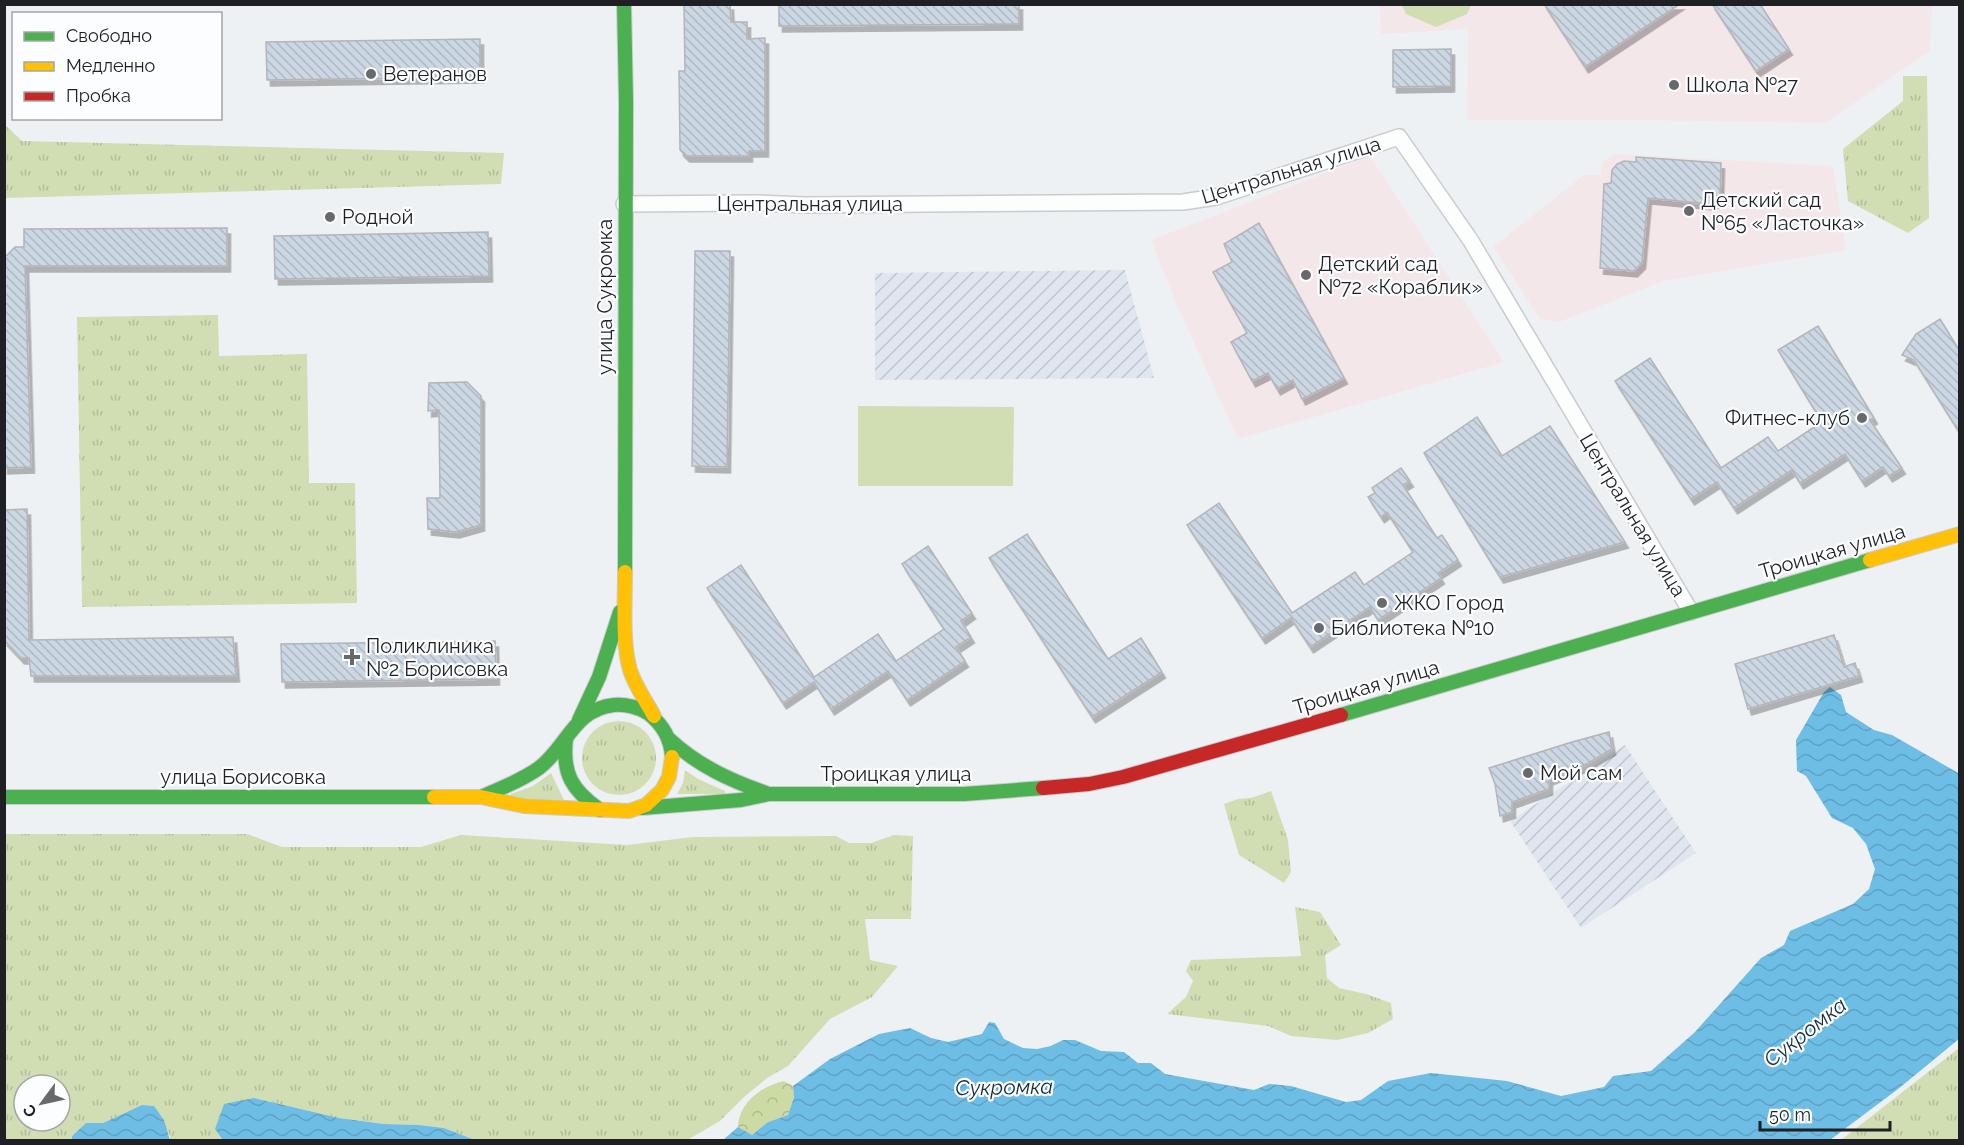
<svg xmlns="http://www.w3.org/2000/svg" width="1964" height="1145" viewBox="0 0 1964 1145" font-family="Raleway,sans-serif">
<style>
.industrial{fill:url(#industrial-furrows)}
.education{fill:#f4e7ea}
.grass{fill:url(#grass-tufts);fill-rule:evenodd}
.forest{fill:url(#forest-crowns)}
.pitch{fill:#d1ddb3}
.water{fill:url(#water-waves)}
.building{fill:url(#building-back-hatch);stroke:#b3b5b8;stroke-width:1.5;filter:url(#shadow)}
.lines{fill:none;stroke-linecap:round;stroke-linejoin:round}
.street-casing{stroke:#c9cbce;stroke-width:18}
.fast-casing{stroke:#c9cbce;stroke-width:16}
.slow-casing{stroke:#c9cbce;stroke-width:16}
.jam-casing{stroke:#c9cbce;stroke-width:16}
.street{stroke:#fcfdfd;stroke-width:15}
.fast{stroke:#4caf50;stroke-width:14}
.slow{stroke:#ffc107;stroke-width:14}
.jam{stroke:#c62828;stroke-width:14}
.poi-dot{fill:#67696c;stroke:#fcfdfe;stroke-width:2}
.labels{text-anchor:middle;dominant-baseline:central;stroke-width:4.5;stroke-linejoin:round;paint-order:stroke}
.poi-label{font-size:20px;fill:#1e2023;stroke:#fcfdfe;text-anchor:start}
.street-label{font-size:20px;fill:#1e2023;stroke:#fcfdfe}
.water-label{font-size:21px;font-style:italic;fill:#192c37;stroke:#fcfdfe}
</style>
<defs>
<pattern id="industrial-furrows" width="10" height="10" patternUnits="userSpaceOnUse" patternTransform="scale(1.5)"><rect width="10" height="10" fill="#e0e6ef"/><path d="M-1 1l2-2M0 10L10 0M9 11l2-2" fill="none" stroke="#c0c5cd"/></pattern>
<pattern id="grass-tufts" width="24" height="20" patternUnits="userSpaceOnUse" patternTransform="scale(1.5)"><rect width="24" height="20" fill="#d1ddb3"/><path d="M3 7l-1-3M5 7V3M7 7l1-3M15 17l-1-3M17 17v-4M19 17l1-3" fill="none" stroke="#b3bd9a"/></pattern>
<pattern id="forest-crowns" width="20" height="18" patternUnits="userSpaceOnUse" patternTransform="scale(1.5)"><rect width="20" height="18" fill="#ccdaa4"/><path d="M2 6a3 3 0 1 1 6 0M12 15a3 3 0 1 1 6 0" fill="none" stroke="#afbb8d"/></pattern>
<pattern id="water-waves" width="16" height="10" patternUnits="userSpaceOnUse" patternTransform="scale(1.5)"><rect width="16" height="10" fill="#6dbde5"/><path d="M0 5q4-4 8 0t8 0" fill="none" stroke="#5ea2c4"/></pattern>
<pattern id="building-back-hatch" width="6" height="6" patternUnits="userSpaceOnUse" patternTransform="scale(1.5)"><rect width="6" height="6" fill="#ccd7e4"/><path d="M-1 5l2 2M0 0l6 6M5-1l2 2" fill="none" stroke="#afb8c3"/></pattern>
<filter id="shadow"><feDropShadow dx="3.5" dy="6" stdDeviation="0" flood-color="#0004"/></filter>
</defs>
<rect width="100%" height="100%" fill="#eef1f4"/>
<g class="industrial">
<path d="M1125,270L1154,378L875,380V273Z"/>
<path d="M1625,745L1696,853L1581,928L1510,821Z"/>
</g>
<g class="education">
<path d="M1380,5H1932L1930,51L1825,123L1633,120H1467L1468,29L1381,34Z"/>
<path d="M1614,154L1833,166L1846,250L1664,281L1559,322L1540,319L1493,247L1584,175H1601L1602,162Z"/>
<path d="M1370,156L1504,362L1238,439L1179,310L1151,240Z"/>
</g>
<g class="grass">
<path d="M1903,76H1927L1929,218L1908,233L1848,201L1843,149L1903,101Z"/>
<path d="M4,124L22,141L504,153L501,184L5,198Z"/>
<path d="M218,315L219,356L307,354L309,483H355L357,603L82,607L77,317Z"/>
<circle cx="619" cy="758" r="37"/>
<path d="M685,770L698,779L725,791V794H677L683,783Z"/>
<path d="M551,773L564,800L511,798V794L533,786Z"/>
<path d="M1271,791L1288,840L1291,872L1284,883L1239,855L1224,804L1238,799L1251,798Z"/>
<path d="M4,834H247L282,847H421L461,835L627,845L693,837L836,836L849,843H871L894,835L913,836L911,919H865L870,960L898,966L872,997L830,1019L788,1066L767,1078L744,1097L720,1121L689,1139L475,1140L444,1128L419,1125L384,1124L339,1118L254,1098L223,1140H170V1136L154,1106L142,1105L103,1123H86L72,1136V1140H5ZM24,1085H60V1121H24Z"/>
<path d="M1295,907L1320,912L1341,945L1325,955L1327,978L1339,988L1366,994L1391,1003L1393,1019L1368,1033L1337,1040L1291,1036L1268,1026L1167,1014L1186,997L1193,981L1186,971L1191,960L1301,956Z"/>
<path d="M1959,1048V1140H1841Z"/>
</g>
<path class="forest" d="M784,1081L793,1086L794,1096L788,1115L768,1122L752,1136L738,1127C739,1102 762,1086 784,1081Z"/>
<g class="pitch">
<path d="M1402,5H1471L1467,14L1436,27L1406,14Z"/>
<path d="M858,406L1014,407L1013,486H858Z"/>
</g>
<g class="water">
<path d="M1830,687L1841,695L1846,712L1874,730L1892,735L1960,774L1959,1039L1898,1089L1830,1140H723L738,1127L752,1135L768,1122L788,1115L794,1097L793,1086L830,1059L879,1034L910,1028L931,1038L948,1042L982,1034L989,1022L995,1023L1004,1039L1023,1048L1037,1049L1051,1046L1063,1040H1075L1101,1051L1124,1052L1138,1063H1151L1165,1074L1254,1090L1269,1084L1291,1086L1346,1102L1361,1100L1388,1081L1431,1073L1507,1081L1561,1096L1604,1087L1613,1076L1651,1071L1695,1032L1761,958L1784,945L1790,931L1853,904L1869,889L1875,869L1866,844L1853,828L1832,818L1806,776L1797,771L1796,740L1824,692Z"/>
<path d="M254,1098L339,1118L384,1124L419,1125L444,1128L475,1140H223L215,1129L224,1104Z"/>
<path d="M142,1105L154,1106L164,1120L170,1140H72V1136L86,1123H103Z"/>
</g>
<g class="building">
<path d="M730,4L731,22H747V39L765,38V151H749V156H686L680,150L679,71H685L684,5Z"/>
<path d="M779,4H1019V24L779,26Z"/>
<path d="M1544,4H1680L1585,67Z"/>
<path d="M1712,4H1760L1789,49L1756,71Z"/>
<path d="M480,39V77L267,80L266,42Z"/>
<path d="M1451,49V86L1393,87V50Z"/>
<path d="M1636,157L1721,163L1720,197L1716,202L1710,204L1648,198L1642,263L1634,271L1600,268L1604,184L1611,183L1612,170L1617,164L1624,161L1636,162Z"/>
<path d="M1259,223L1344,378L1302,399L1293,380L1277,389L1268,373L1252,381L1231,342L1247,333L1213,272L1232,262L1224,244Z"/>
<path d="M227,228V266H25L31,467L4,468V266H6L5,257L15,247H24V229Z"/>
<path d="M488,232L489,276L275,279L274,236Z"/>
<path d="M695,251H730L727,467L692,466Z"/>
<path d="M1940,319L1959,350V432L1914,360L1902,355L1916,334Z"/>
<path d="M1818,326L1874,418L1870,420L1902,468L1889,476L1883,467L1862,481L1845,454L1800,483L1792,470L1734,508L1717,482L1691,499L1615,381L1650,358L1721,468L1768,437L1778,451L1822,422L1778,350Z"/>
<path d="M467,382L481,396V525L456,532L428,529L427,498H440L439,410L428,411L429,383Z"/>
<path d="M1477,417L1502,456L1550,426L1625,542L1500,577L1424,453Z"/>
<path d="M1401,468L1410,481L1403,485L1437,538L1442,535L1458,560L1438,573L1441,578L1378,620L1370,607L1310,647L1291,618L1262,638L1187,525L1219,503L1292,613L1355,572L1364,585L1413,552L1387,512L1381,517L1368,497L1375,493L1372,488Z"/>
<path d="M27,509L29,640L233,637L236,676H31L29,658H21L4,640V510Z"/>
<path d="M1027,534L1108,659L1141,638L1162,672L1092,717L989,558Z"/>
<path d="M928,546L972,613L961,621L971,637L956,647L965,661L907,700L888,671L831,709L814,682L783,703L707,588L741,565L814,677L878,634L896,661L944,629L902,564Z"/>
<path d="M1834,635L1844,667L1855,663L1859,676L1748,709L1735,664Z"/>
<path d="M495,641L496,679L282,682L281,644Z"/>
<path d="M1609,732L1612,749L1583,766L1549,779V789L1512,802V812L1500,816L1495,784L1489,768L1572,742Z"/>
</g>
<g class="lines">
<defs>
<path id="street" d="M624,204L756,203L805,205L1183,202L1216,197L1399,137L1471,241L1691,612"/>
<g id="fast">
<path d="M624,4L626,101L625,572"/>
<path d="M1341,715L1870,560"/>
<path d="M579,720L599,677L620,612"/>
<path d="M668,738C698,766 731,781 769,794"/>
<path d="M566,739C562,774 572,790 600,810"/>
<path d="M4,797H434"/>
<path d="M481,797C501,788 521,781 539,768C567,747 574,709 614,705C625,704 639,707 649,714C663,725 671,739 672,757"/>
<path d="M642,808L741,800L769,794H964L1043,788"/>
</g>
<g id="slow">
<path d="M1870,560L1960,534"/>
<path d="M625,572C625,601 622,643 630,670C635,686 646,701 654,716"/>
<path d="M434,797H481L524,806L629,811L646,805L662,790L669,777L672,757"/>
</g>
<path id="jam" d="M1043,788L1089,784L1123,777L1341,715"/>
</defs>
<use href="#street" class="street-casing"/>
<use href="#fast" class="fast-casing"/>
<use href="#slow" class="slow-casing"/>
<use href="#jam" class="jam-casing"/>
<use href="#street" class="street"/>
<use href="#fast" class="fast"/>
<use href="#slow" class="slow"/>
<use href="#jam" class="jam"/>
</g>
<g class="poi-dot">
<circle cx="371" cy="74" r="6"/>
<circle cx="1674" cy="85" r="6"/>
<circle cx="1689" cy="211" r="6"/>
<circle cx="330" cy="217" r="6"/>
<circle cx="1306" cy="275" r="6"/>
<circle cx="1862" cy="418" r="6"/>
<circle cx="1382" cy="603" r="6"/>
<circle cx="1319" cy="628" r="6"/>
<path d="M349 648h6v6h6v6h-6v6h-6v-6h-6v-6h6z"/>
<circle cx="1528" cy="773" r="6"/>
</g>
<g class="labels">
<g class="poi-label">
<text x="383" y="74">Ветеранов</text>
<text x="1686" y="85">Школа №27</text>
<text x="1701" y="200">Детский сад<tspan x="1701" dy="23">№65 «Ласточка»</tspan></text>
<text x="342" y="217">Родной</text>
<text x="1318" y="264">Детский сад<tspan x="1318" dy="23">№72 «Кораблик»</tspan></text>
<text x="1850" y="418" text-anchor="end">Фитнес-клуб</text>
<text x="1394" y="603">ЖКО Город</text>
<text x="1331" y="628">Библиотека №10</text>
<text x="366" y="646">Поликлиника<tspan x="366" dy="23">№2 Борисовка</tspan></text>
<text x="1540" y="773">Мой сам</text>
</g>
<g class="street-label">
<text transform="translate(1291 170) rotate(-17)">Центральная улица</text>
<text x="810" y="204">Центральная улица</text>
<text transform="translate(605 297) rotate(-90)">улица Сукромка</text>
<text transform="translate(1633 515) rotate(59)">Центральная улица</text>
<text transform="translate(1832 551) rotate(-16)">Троицкая улица</text>
<text transform="translate(1366 687) rotate(-16)">Троицкая улица</text>
<text x="896" y="774">Троицкая улица</text>
<text x="243" y="777">улица Борисовка</text>
</g>
<g class="water-label">
<text transform="translate(1805 1032) rotate(-38)">Сукромка</text>
<text transform="translate(1004 1087) rotate(-1)">Сукромка</text>
</g>
</g>
<rect width="1964" height="1145" fill="none" stroke="#1e2023" stroke-width="12"/>
<rect x="12" y="12" width="210" height="108" fill="#fcfdfe" stroke="#a3a5a6" stroke-width="1.5"/>
<rect x="24" y="32" width="30" height="9" fill="#4caf50" stroke="#a3a5a6" stroke-width="1.5"/>
<text x="66" y="42" font-size="18" fill="#1e2023">Свободно</text>
<rect x="24" y="62" width="30" height="9" fill="#ffc107" stroke="#a3a5a6" stroke-width="1.5"/>
<text x="66" y="72" font-size="18" fill="#1e2023">Медленно</text>
<rect x="24" y="92" width="30" height="9" fill="#c62828" stroke="#a3a5a6" stroke-width="1.5"/>
<text x="66" y="102" font-size="18" fill="#1e2023">Пробка</text>
<g transform="translate(42 1103) rotate(237)"><circle r="28" fill="#fcfdfe" stroke="#a3a5a6" stroke-width="1.5"/>
<path d="M0-4.5L10 22L0 15L-10 22Z" fill="#67696c"/>
<text y="-9" font-size="16" font-weight="bold" text-anchor="middle" fill="#1e2023">С</text>
</g>
<path d="M1760 1121v9h130v-9" fill="none" stroke="#1e2023" stroke-width="3"/>
<text x="1769" y="1121" font-size="18" fill="#1e2023" stroke="#fcfdfe" stroke-width="4.5" paint-order="stroke">50 m</text>
</svg>
